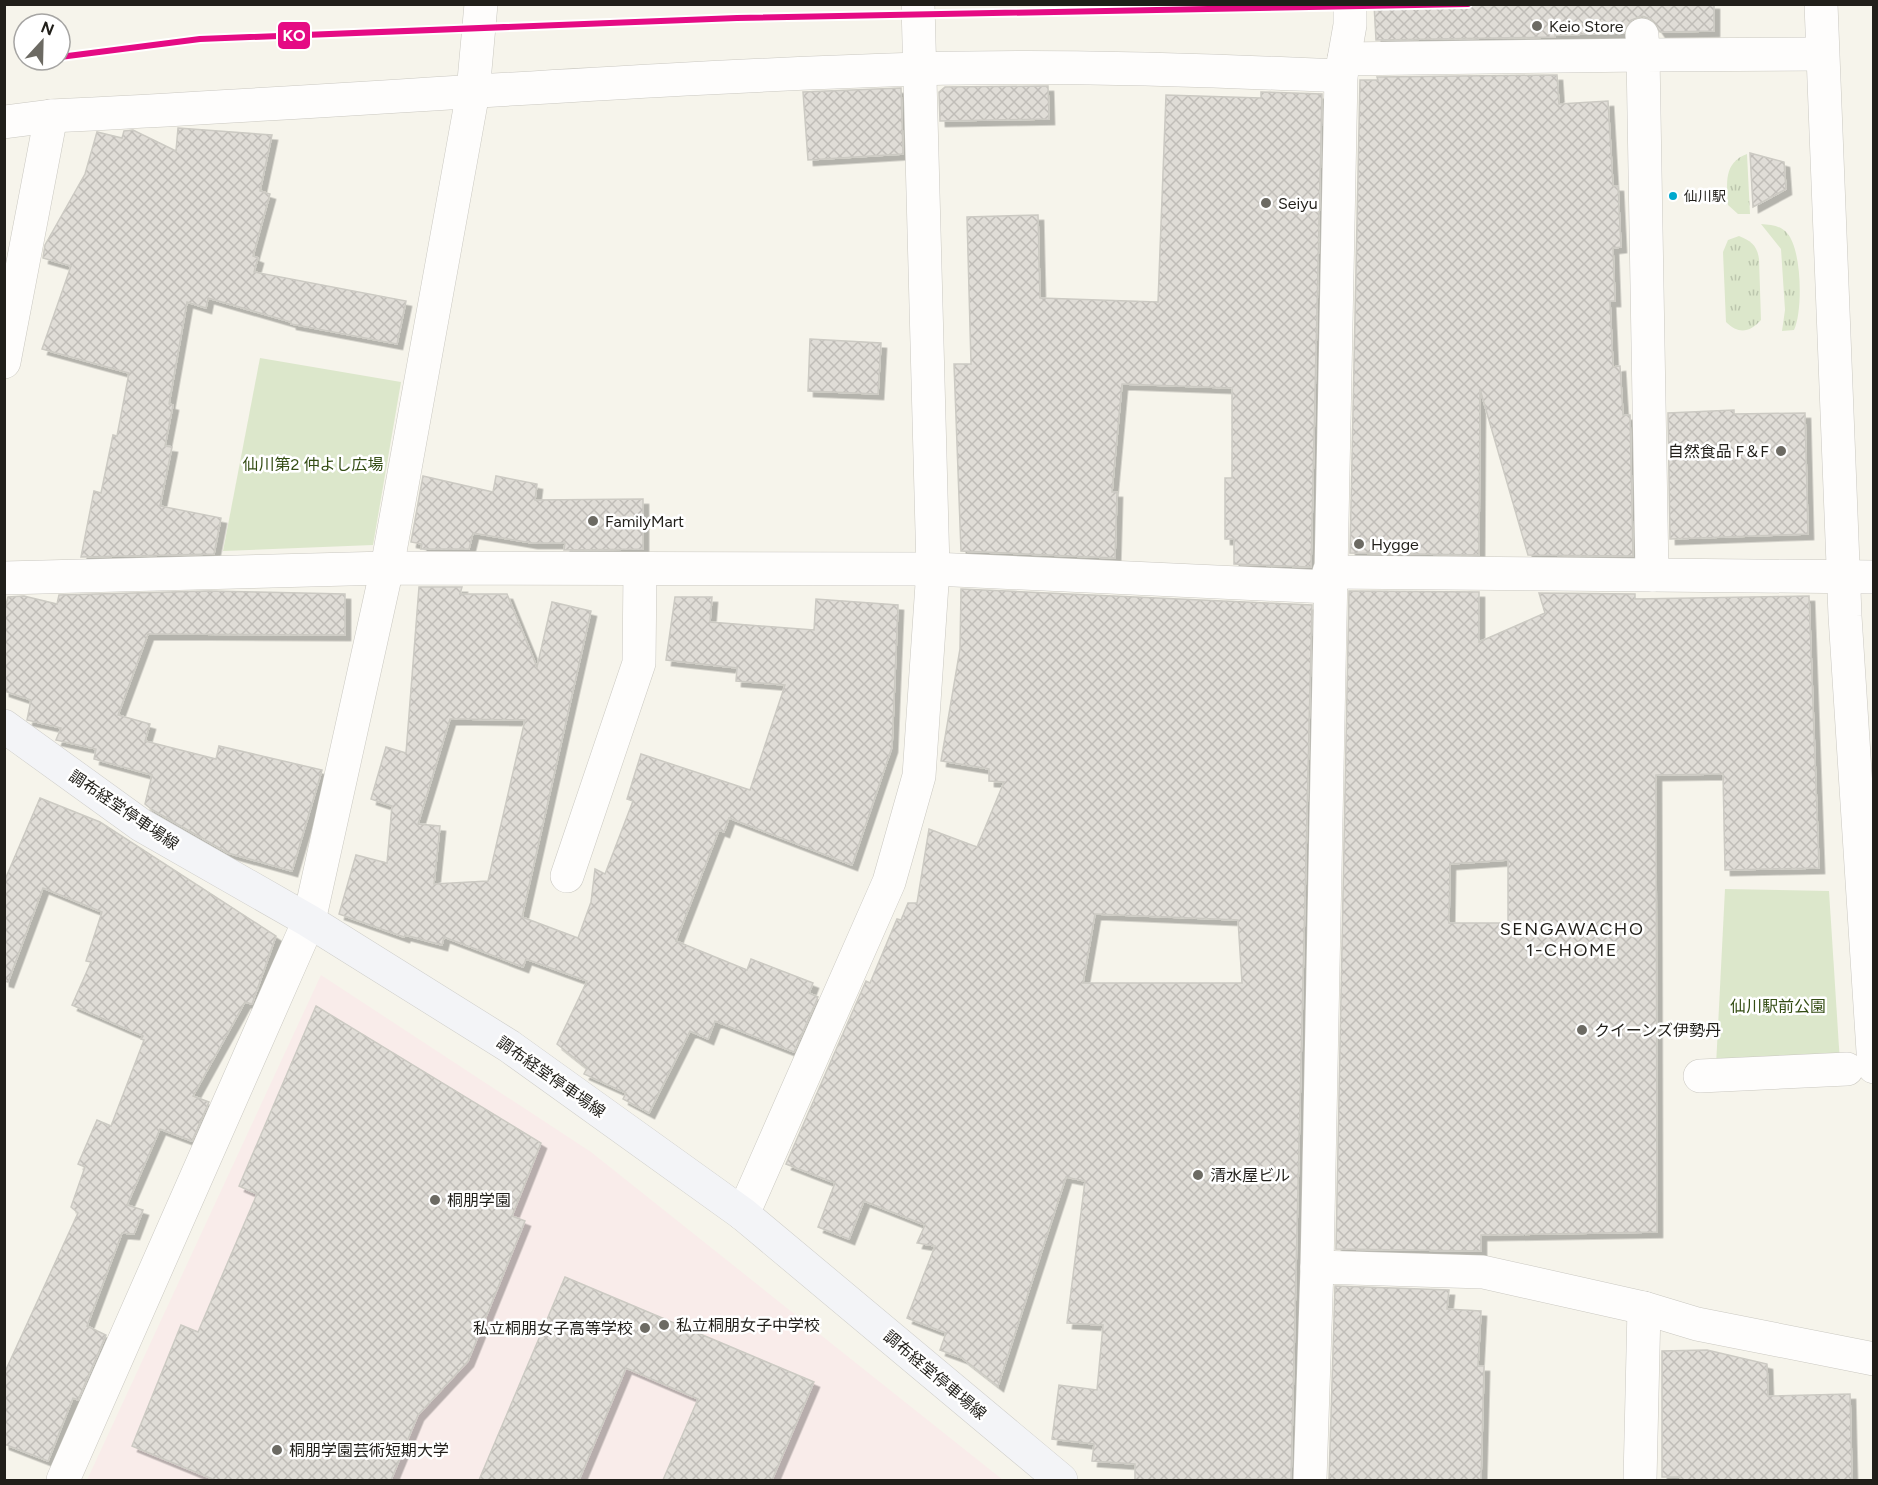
<svg xmlns="http://www.w3.org/2000/svg" width="1878" height="1485" viewBox="0 0 1878 1485" font-family="Figtree,'Noto Sans JP',sans-serif">
<style>
.education{fill:#f9ecea}
.grass{fill:url(#grass-tufts)}
.green{fill:#dce7cb}
.building{fill:url(#building-cross-hatch);stroke:#cccac3;stroke-width:1.5;fill-rule:evenodd;filter:url(#shadow)}
.lines{fill:none;stroke-linecap:round;stroke-linejoin:round}
.minor-casing{stroke:#cac8c1;stroke-width:34}
.major-casing{stroke:#cfceca;stroke-width:34}
.minor{stroke:#fefdfc;stroke-width:33}
.major{stroke:#f3f4f7;stroke-width:33}
.rail-1-casing{stroke:#fff;stroke-width:10}
.rail-1{stroke:#e50b84;stroke-width:6}
.poi-dot{fill:#6c6a63;stroke:#fff;stroke-width:2}
.bus-dot{fill:#00a9ce;stroke:#fff;stroke-width:2}
.labels{text-anchor:middle;dominant-baseline:central;stroke-width:5;stroke-linejoin:round;paint-order:stroke}
.bus-label{font-size:14px;fill:#211f1a;stroke:#fff;text-anchor:start}
.poi-label{font-size:16px;fill:#211f1a;stroke:#fff;text-anchor:start}
.park-label{font-size:16px;fill:#344d14;stroke:#fff}
.street-label{font-size:16px;fill:#211f1a;stroke:#fff}
.neighbourhood-label{font-size:18px;letter-spacing:1.5px;fill:#211f1a;stroke:#fff}
.line-badge{stroke:#fff;stroke-width:2}
.badge-label{font-size:16px;text-anchor:middle;font-weight:bold;fill:#fff}
</style>
<defs>
<pattern id="grass-tufts" width="24" height="20" patternUnits="userSpaceOnUse" patternTransform="scale(1.5)"><rect width="24" height="20" fill="#dce7cb"/><path d="M3 7l-1-3M5 7V3M7 7l1-3M15 17l-1-3M17 17v-4M19 17l1-3" fill="none" stroke="#bcc6ae"/></pattern>
<pattern id="building-cross-hatch" width="8" height="8" patternUnits="userSpaceOnUse" patternTransform="scale(1.5)"><rect width="8" height="8" fill="#e0ddd7"/><path d="M0 0l8 8M0 8l8-8" fill="none" stroke="#c0bdb8"/></pattern>
<filter id="shadow"><feDropShadow dx="5.5" dy="5.5" stdDeviation="0" flood-color="#0004"/></filter>
</defs>
<rect width="100%" height="100%" fill="#f6f4eb"/>
<path class="education" d="M321,975L591,1152L1003,1480H87Z"/>
<g class="grass">
<path d="M1747,154L1750,214H1738L1728,205C1727,183 1723,163 1747,154Z"/>
<path d="M1761,224C1771,225 1780,225 1787,233C1802,249 1803,311 1794,330L1782,331L1785,310L1781,249Z"/>
<path d="M1739,236C1751,241 1757,245 1759,259L1761,320C1750,332 1739,335 1726,322L1723,252L1728,240Z"/>
</g>
<g class="green">
<path d="M260,358L401,382L373,545L223,551Z"/>
<path d="M1725,889L1829,891L1840,1063L1716,1066Z"/>
</g>
<g class="building">
<path d="M1374,4H1714V31L1660,32L1651,19L1642,16L1631,20L1624,33L1555,35V37L1376,40Z"/>
<path d="M1557,75L1559,104L1608,101L1613,186H1618L1621,247L1613,248L1615,301H1610L1613,367L1620,366L1623,415H1630L1633,556L1528,555L1480,389L1479,555L1350,553L1360,80H1378L1377,77Z"/>
<path d="M1048,86L1049,119L940,121L939,92L945,87Z"/>
<path d="M901,88L903,154L808,160L803,92Z"/>
<path d="M1261,92L1322,94L1311,567L1234,564V539H1225V478H1232V388L1122,384L1112,492H1117L1115,558L961,551L954,364H971L967,217L1038,215L1040,298L1158,302L1166,95L1261,98Z"/>
<path d="M178,128L272,135L260,191L270,194L253,256L258,258L254,272L406,301L397,344L291,324V322L208,298L206,308L187,302L169,404L173,405L165,446L172,447L160,506L221,518L214,554L81,557L94,491L101,493L113,435L117,436L129,373L42,349L71,266L43,258L45,245L85,174L97,132L122,138L124,131L133,130L176,151Z"/>
<path d="M1750,153L1784,162L1786,189L1753,207Z"/>
<path d="M810,339L881,343L878,394L808,391Z"/>
<path d="M1734,410V414L1805,413L1808,534L1670,539L1668,413Z"/>
<path d="M423,476L493,492L496,476L537,484L535,500L643,499V549L564,550L565,543H532L473,533L469,549H421L422,544L411,542Z"/>
<path d="M419,587H462L460,594H507L537,667L552,602L591,611L522,917L578,938L591,902L595,869L605,874L633,801L627,799L641,754L750,790L785,685L736,681L737,668L666,660L675,597H712L710,622L814,630L816,599L898,605L892,747L852,865L729,818L724,832L719,830L676,941L747,970L751,959L813,983L809,993L818,997L794,1052L715,1021L708,1039L690,1031L649,1113L623,1099L626,1093L584,1074L587,1068L557,1044L587,981L526,959L523,967L444,937L442,945L405,935L404,937L339,914L356,855L387,863L392,806L371,799L386,747L406,753ZM450,719L525,720L488,881L434,884L440,826L418,824Z"/>
<path d="M961,589L1312,605L1291,1479L1135,1480V1464L1092,1461L1094,1444L1052,1439L1059,1385L1097,1390L1103,1325L1067,1323L1085,1181L1066,1177L998,1386L962,1358L940,1350L946,1333L907,1318L935,1246L917,1243L925,1225L864,1201L849,1239L818,1227L835,1183L786,1164L866,981L870,983L897,919L901,920L908,903H917L929,829L977,847L1004,782L989,781V769L941,761L960,649ZM1095,914L1238,920L1242,983H1083Z"/>
<path d="M208,591L345,594V635L148,634L118,715L150,724L145,741L216,759L219,746L322,770L292,871L228,853L151,809L145,804L152,775L94,759L96,749L56,740L61,728L27,720L31,700L4,691V612L8,597L24,596L57,604L59,595Z"/>
<path d="M1349,591L1479,592V642L1545,613L1539,593L1635,594V599L1809,596L1819,868L1725,870L1723,774L1656,775L1657,1232L1481,1235V1251L1336,1249ZM1508,860V923H1449L1450,864Z"/>
<path d="M40,798L100,822L276,936L252,1004L245,1002L193,1096L209,1102L192,1141L160,1129L127,1205L143,1210L134,1234L122,1233L87,1326L106,1335L78,1400L73,1398L48,1461L4,1444V1374L78,1213L71,1207L85,1167L78,1164L97,1120L111,1126L144,1040L141,1039L143,1036L72,1005L91,962L86,961L102,912L43,888L8,982L4,981V882Z"/>
<path d="M316,1006L541,1143L512,1216L525,1221L468,1361L418,1415L391,1480H215L132,1446L181,1325L198,1332L257,1194L239,1186Z"/>
<path d="M565,1277L814,1382L772,1480H663L698,1399L626,1368L579,1480H479Z"/>
<path d="M1335,1286L1449,1290L1447,1309L1481,1311L1478,1366H1484L1481,1480H1329Z"/>
<path d="M1707,1350L1767,1364L1768,1396L1850,1394L1852,1480H1680V1477H1662V1351Z"/>
</g>
<g class="lines">
<defs>
<g id="minor">
<path d="M1821,4L1845,616L1874,1067"/>
<path d="M1344,59L1643,55L1642,35"/>
<path d="M4,122L51,116C341,102 630,78 919,69C1060,65 1201,70 1341,76"/>
<path d="M4,362L51,116"/>
<path d="M1329,572L1874,577"/>
<path d="M1652,575L1643,55L1822,54"/>
<path d="M4,578L387,568L933,569L1329,587"/>
<path d="M567,876L639,663L640,570"/>
<path d="M1700,1076L1847,1069"/>
<path d="M743,1214L889,882L919,776L933,569L918,4"/>
<path d="M1317,1267L1483,1272L1644,1308L1697,1324L1874,1359"/>
<path d="M63,1480L309,921L387,568L473,92L481,4"/>
<path d="M1310,1480L1317,1267L1341,76L1350,25V4"/>
<path d="M1640,1480L1644,1308"/>
</g>
<path id="major" d="M4,726L141,825L309,921L509,1046L743,1214L1061,1480"/>
</defs>
<use href="#minor" class="minor-casing"/>
<use href="#major" class="major-casing"/>
<use href="#minor" class="minor"/>
<use href="#major" class="major"/>
<defs>
<path id="rail-1" d="M60,57L200,39L737,18L1468,4"/>
</defs>
<use href="#rail-1" class="rail-1-casing"/>
<use href="#rail-1" class="rail-1"/>
</g>
<g class="poi-dot">
<circle cx="1537" cy="26" r="6"/>
<circle cx="1266" cy="203" r="6"/>
<circle cx="1781" cy="451" r="6"/>
<circle cx="593" cy="521" r="6"/>
<circle cx="1359" cy="544" r="6"/>
<circle cx="1582" cy="1030" r="6"/>
<circle cx="1198" cy="1175" r="6"/>
<circle cx="435" cy="1200" r="6"/>
<circle cx="664" cy="1325" r="6"/>
<circle cx="645" cy="1328" r="6"/>
<circle cx="277" cy="1450" r="6"/>
</g>
<circle class="bus-dot" cx="1673" cy="196" r="5"/>
<g class="labels">
<g class="bus-label">
<text x="1684" y="196">仙川駅</text>
</g>
<g class="poi-label">
<text x="1549" y="26">Keio Store</text>
<text x="1278" y="203">Seiyu</text>
<text x="1769" y="451" text-anchor="end">自然食品 F＆F</text>
<text x="605" y="521">FamilyMart</text>
<text x="1371" y="544">Hygge</text>
<text x="1594" y="1030">クイーンズ伊勢丹</text>
<text x="1210" y="1175">清水屋ビル</text>
<text x="447" y="1200">桐朋学園</text>
<text x="676" y="1325">私立桐朋女子中学校</text>
<text x="633" y="1328" text-anchor="end">私立桐朋女子高等学校</text>
<text x="289" y="1450">桐朋学園芸術短期大学</text>
</g>
<g class="park-label">
<text x="313" y="464">仙川第2 仲よし広場</text>
<text x="1778" y="1006">仙川駅前公園</text>
</g>
<g class="street-label">
<text transform="translate(124 810) rotate(34)">調布経堂停車場線</text>
<text transform="translate(551 1077) rotate(35)">調布経堂停車場線</text>
<text transform="translate(935 1375) rotate(40)">調布経堂停車場線</text>
</g>
<g class="neighbourhood-label">
<text x="1572" y="929">SENGAWACHO<tspan x="1572" dy="21">1-CHOME</tspan></text>
</g>
</g>
<rect class="line-badge" x="277" y="21" width="34" height="29" rx="6" fill="#e50b84"/>
<g class="badge-label">
<text x="294" y="41">KO</text>
</g>
<rect width="1878" height="1485" fill="none" stroke="#211f1a" stroke-width="12"/>
<g transform="translate(42 42) rotate(22)"><circle r="28" fill="#ffffff" stroke="#a6a5a3" stroke-width="1.5"/>
<path d="M0-4.5L10 22L0 15L-10 22Z" fill="#6c6a63"/>
<text y="-9" font-size="16" font-weight="bold" text-anchor="middle" fill="#211f1a">N</text>
</g>
</svg>
